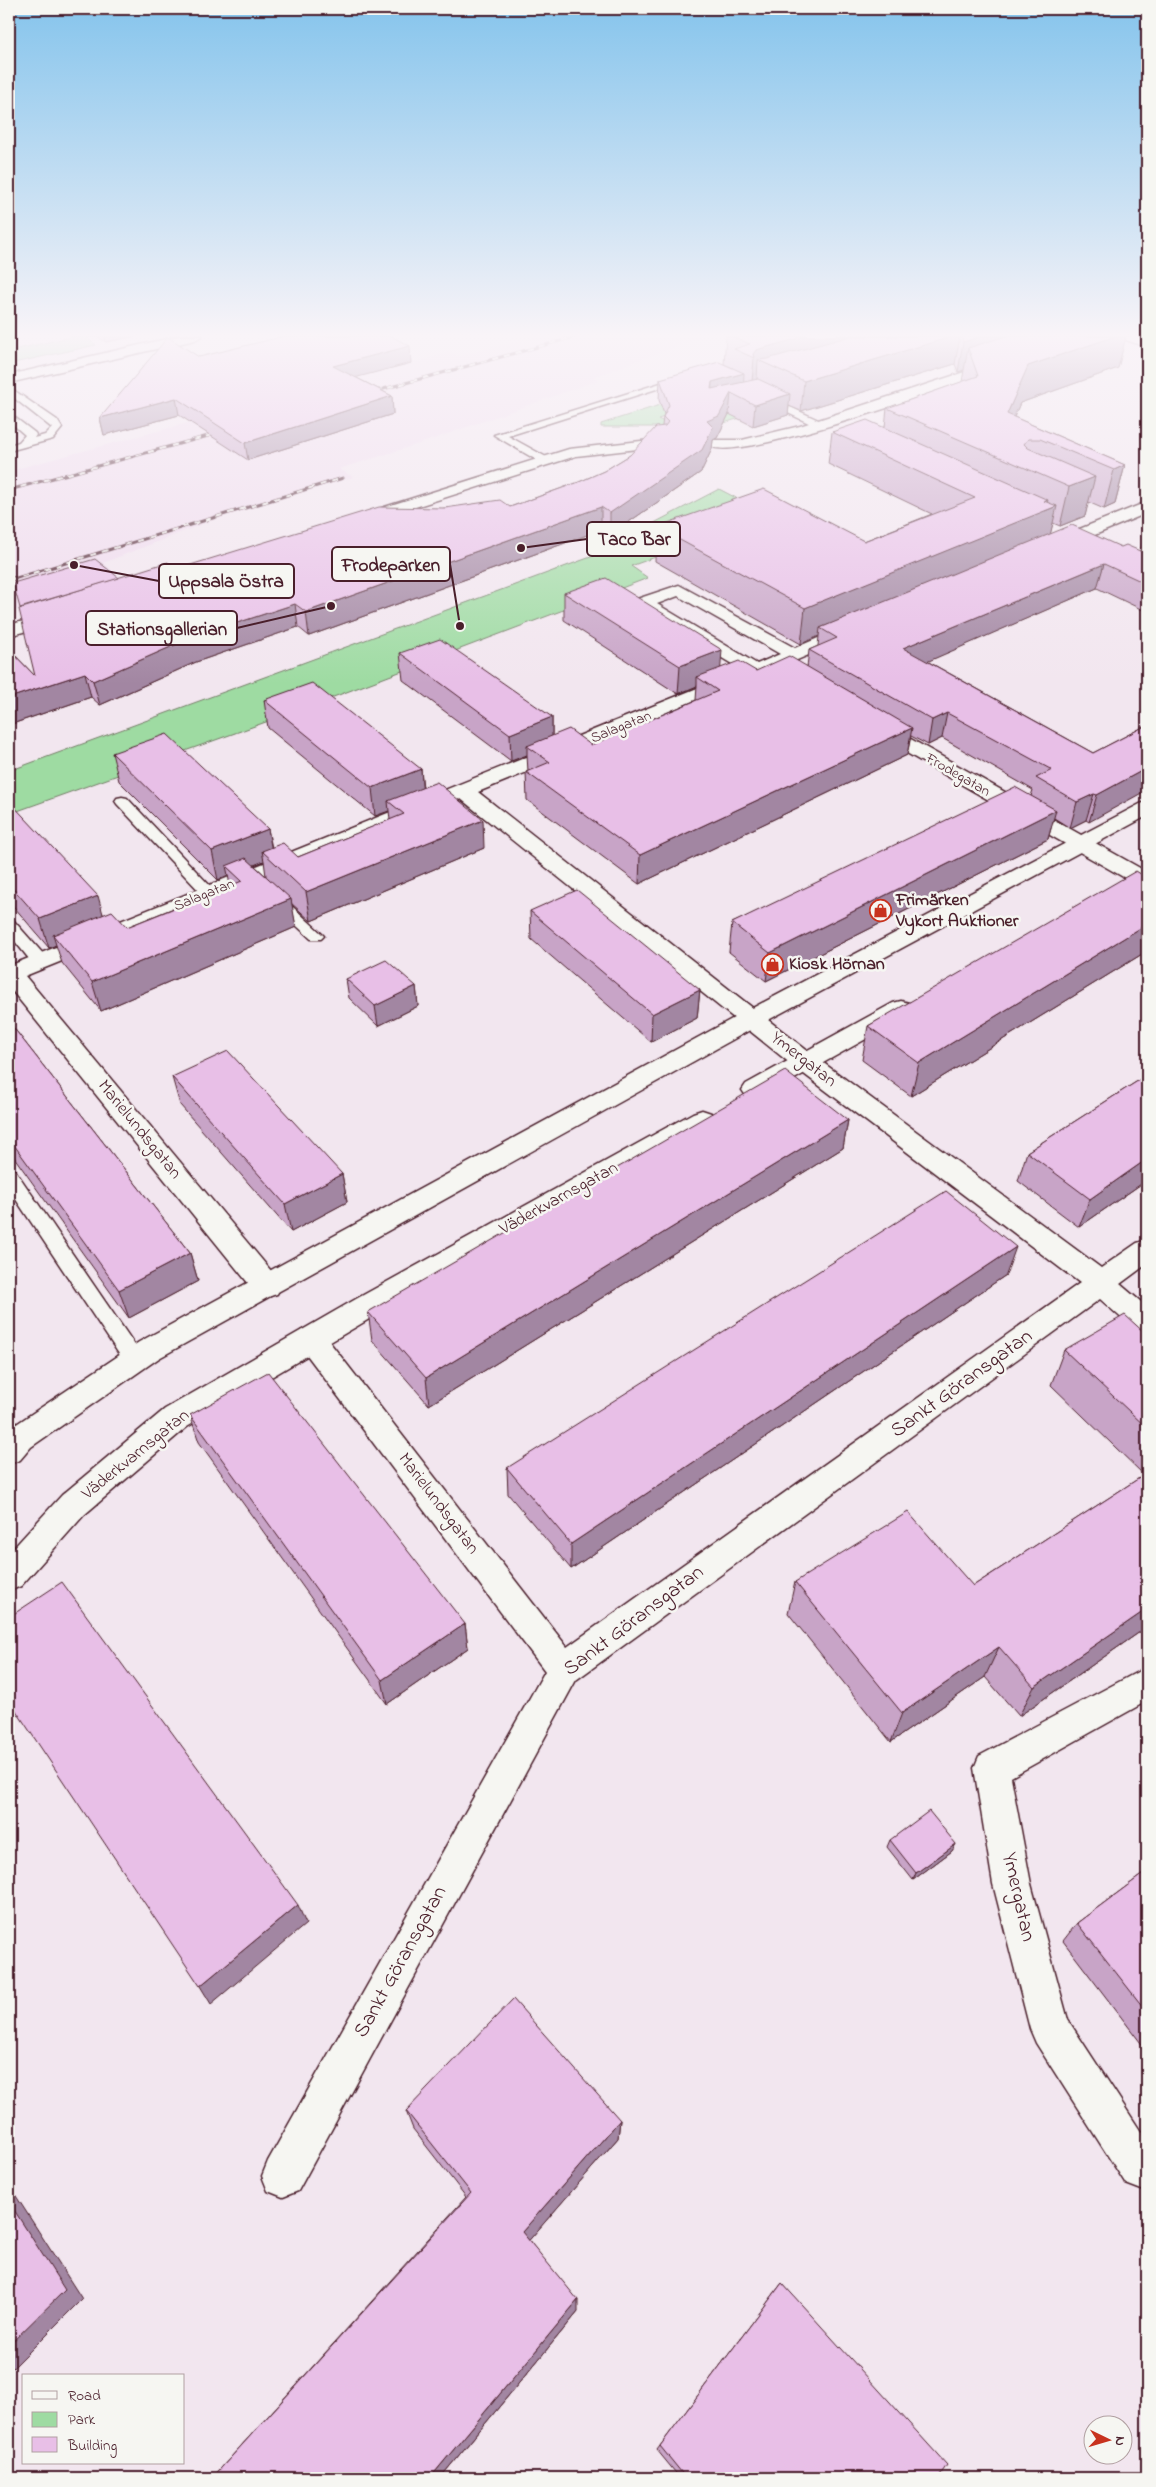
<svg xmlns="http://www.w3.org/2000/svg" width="1156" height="2487" viewBox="0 0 1156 2487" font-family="'Indie Flower',sans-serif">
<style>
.built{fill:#efdaed}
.green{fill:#9edba2;stroke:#747d66}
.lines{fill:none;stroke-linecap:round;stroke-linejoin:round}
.lane-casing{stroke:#4a1f2b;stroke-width:3}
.street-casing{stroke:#4a1f2b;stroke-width:3}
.secondary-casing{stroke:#4a1f2b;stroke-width:3}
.lane{fill:#f6f6f2;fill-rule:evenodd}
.street{fill:#f6f6f2;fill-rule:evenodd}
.secondary{fill:#f6f6f2;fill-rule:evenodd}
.rail-far1-casing{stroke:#4a1f2b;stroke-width:3}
.rail-casing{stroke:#4a1f2b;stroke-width:4}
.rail-far1{stroke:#f6f6f2;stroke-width:2;stroke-dasharray:6;stroke-linecap:butt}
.rail{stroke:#f6f6f2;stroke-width:2.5;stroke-dasharray:8;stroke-linecap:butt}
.wall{fill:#c8a4c7;stroke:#4a1f2b;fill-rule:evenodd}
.shaded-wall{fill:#a286a2;stroke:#4a1f2b}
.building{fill:#e8bfe7;stroke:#4a1f2b}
.labels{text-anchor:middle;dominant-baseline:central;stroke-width:5;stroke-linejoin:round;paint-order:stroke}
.far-street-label{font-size:15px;fill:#4a1f2b;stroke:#f6f6f2}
.poi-label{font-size:18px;font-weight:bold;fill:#4a1f2b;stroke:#f6f6f2;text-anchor:start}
.street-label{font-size:18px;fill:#4a1f2b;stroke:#f6f6f2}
.near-street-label{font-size:21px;fill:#4a1f2b;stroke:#f6f6f2}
.leader{fill:none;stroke:#4a1f2b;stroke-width:2}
.callout-dot{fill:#4a1f2b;stroke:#f6f6f2;stroke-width:2}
.callout{fill:#f6f6f2;stroke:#4a1f2b;stroke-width:2}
.callout-label{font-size:19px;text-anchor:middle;font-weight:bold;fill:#4a1f2b}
</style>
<rect width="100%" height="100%" fill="#f2e6ef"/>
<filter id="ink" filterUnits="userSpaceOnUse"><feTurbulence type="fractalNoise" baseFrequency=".02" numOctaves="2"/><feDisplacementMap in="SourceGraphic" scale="10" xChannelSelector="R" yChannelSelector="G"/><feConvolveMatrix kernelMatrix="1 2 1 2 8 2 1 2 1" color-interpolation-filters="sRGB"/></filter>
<g filter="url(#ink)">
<path class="built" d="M537,336H706L593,377L599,380L425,442L339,469L353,477L210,521L103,563L121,578L9,612V471L452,352L459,356Z"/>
<g class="green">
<path d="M74,336H98L87,338L96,345L9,364V351Z"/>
<path d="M691,395L730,396L658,419L672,426L746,402L740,418L724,423L679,427H601V424Z"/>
<path d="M719,489L769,515L631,566L648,578L291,713L9,814V771L618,547L614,544Z"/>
</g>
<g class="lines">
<defs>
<g id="lane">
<path d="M680,377L688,379L508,436L548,458V462H540L494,435Z"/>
<path d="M9,387L57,420L62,428L53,439L9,451V445L19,442L25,435L9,421V413L35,433L36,435L34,438L45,435L52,428L9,394Z"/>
<path d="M766,396L825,423L826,425L817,427L763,401V397Z"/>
<path d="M122,797L127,798L214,890L216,893L214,896H204L117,804L115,801L117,798Z"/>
<path d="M276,894L281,896L321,933L324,936L321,939H311L271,902L268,899Z"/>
<path d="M9,919L14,921L46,957L48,961L46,965H34L9,934Z"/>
<path d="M9,1169L15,1170L141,1354L144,1360L141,1366L134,1368L127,1366L9,1189Z"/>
</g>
<g id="street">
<path d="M179,336H202L195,340L9,383V375Z"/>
<path d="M1121,336H1140L1147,339V347L1123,339Z"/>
<path d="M998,361L1005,365L1003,368C967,380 725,470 707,444L714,440H742L800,426Z"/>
<path d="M659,439L666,443L664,446L576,456L368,522L362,524L354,519L356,516L569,449Z"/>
<path d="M1147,502V513L1059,550H1047L1045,546L1047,542Z"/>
<path d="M679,585L795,648L846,626H858L861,630L858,634L675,712L478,792L814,1056L1101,1268L1137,1243L1147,1240V1264L1120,1284L1147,1307V1335L1137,1332L1100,1299L576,1680L298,2191L283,2197L268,2191L262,2176L268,2161L545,1671L301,1347L297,1339L301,1331L311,1327L321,1331L567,1647L1080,1283L796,1068L461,799L25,976L277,1278L281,1286L277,1294L267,1297L257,1294L9,987V966L742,670L637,607L634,603L637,599ZM678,596L780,654L757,664L657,604Z"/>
<path d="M59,611L65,612L68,616L65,620L9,636V625Z"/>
<path d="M877,722L884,724L1147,872V887L1139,886L870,732L867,728L870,724Z"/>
<path d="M1147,1667V1701L1011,1777L1031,1884L1068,2020L1147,2141V2192L1126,2184L1036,2043L1030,2029L993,1884L974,1768L979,1756Z"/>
</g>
<g id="secondary">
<path d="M9,336H17L9,340Z"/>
<path d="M1147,802V816L759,1025L159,1358L31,1447L20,1460L9,1464V1429L139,1342L743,1013L1140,804Z"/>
<path d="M901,1001L909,1003L913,1009L909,1015L764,1096L755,1099L746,1096L742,1090L746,1084L893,1003Z"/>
<path d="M702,1110L711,1113L715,1119L711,1125L376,1315L187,1427L84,1515L21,1586L9,1591V1553L62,1495L165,1409L356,1299L693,1113Z"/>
</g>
</defs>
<use href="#lane" class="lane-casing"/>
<use href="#street" class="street-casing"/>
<use href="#secondary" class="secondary-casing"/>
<use href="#lane" class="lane"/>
<use href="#street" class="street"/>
<use href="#secondary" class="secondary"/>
<defs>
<g id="rail-far1">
<path d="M365,394L578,336"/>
<path d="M9,490L223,432"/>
<path d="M10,580L343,478"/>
</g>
<path id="rail" d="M9,580L14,578"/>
</defs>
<use href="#rail-far1" class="rail-far1-casing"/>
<use href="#rail" class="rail-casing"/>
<use href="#rail-far1" class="rail-far1"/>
<use href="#rail" class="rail"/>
</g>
<g class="wall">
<path d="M96,336H136L106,342Z"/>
<path d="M726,336H1126L1118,368L1020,403L1014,417L1125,465L1115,504L1104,509L1088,502L1085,516L1060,526L1053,523L1050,534L1140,551L1144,537L1147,536V612L1097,588L927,661L1093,753L1147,725L1089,822L1086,820L1070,828L1054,818L1048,839L766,981L729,952L732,923L1031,796L1033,790L942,738L928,745L911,736L907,755L639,884L527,800L526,772H528L527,755L511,761L403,680L400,653L552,717V736L591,745L696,700L697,686L678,694L564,620V593L720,668L756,671L807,667L809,650L818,646L819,636L801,644L655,561L656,527L864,541L932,514L828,464L832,432L885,427L887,408L962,382L964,370L958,372L955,364L801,411L789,406L788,415L753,426L729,414L717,438L713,440L712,449L701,472L610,535L601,530L309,636L298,627L196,662L100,705L91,697L9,725V649L35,676L119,578L174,570L445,508L510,507L579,482L604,471L630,455L662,426L663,417L664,414L659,400L660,379L733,368L724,364Z"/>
<path d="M199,357L411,363L355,377L392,396L393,414L248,460L179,415L104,435L100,418Z"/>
<path d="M264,700L421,769L423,788L484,848L311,921L291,903L296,927L101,1011L62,963L56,945L49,948L9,901V801L103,914L127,927L230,885L228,875L218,880L119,781L112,753L268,829L272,848L298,857L390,820L389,811L375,816L268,728ZM264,861L266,876L254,865Z"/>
<path d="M1147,874V951L911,1096L862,1060L868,1026Z"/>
<path d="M530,911L700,990L697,1018L651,1042L531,939Z"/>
<path d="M346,979L416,986L418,1006L378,1026L349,998Z"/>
<path d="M9,1022L190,1253L198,1281L129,1318L9,1150Z"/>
<path d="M1147,1075V1180L1079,1227L1018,1181L1027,1152Z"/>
<path d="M172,1077L342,1174L347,1202L291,1232L180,1105Z"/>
<path d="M848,1120L843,1148L429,1405L372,1340L368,1312Z"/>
<path d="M1006,1275L571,1569L508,1494L507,1468Z"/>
<path d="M1147,1335V1627L1019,1716L985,1677L891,1742L788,1613L795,1582L973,1586L1144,1475L1051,1385L1064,1350Z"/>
<path d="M190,1415L465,1624L468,1648L387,1704L199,1442Z"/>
<path d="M890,1840L956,1844L952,1851L913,1880L887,1847Z"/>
<path d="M1147,1871V2051L1063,1941L1077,1923Z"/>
<path d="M406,2111L620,2120L618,2138L529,2240L578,2312L440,2478H212L466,2197L413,2129Z"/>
<path d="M782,2283L938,2478H680L657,2450Z"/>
</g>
<g class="shaded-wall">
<path d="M104,336H136L106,342Z"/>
<path d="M807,336H908L784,371L758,360L757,379L752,382L754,358L753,354L756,350Z"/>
<path d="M954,336H960L955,364L801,411L804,381Z"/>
<path d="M983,336H1051L968,348L964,370L958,372L963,342Z"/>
<path d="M1116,336H1126L1118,368L1020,403L999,452L1007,414L1028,366Z"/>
<path d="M410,346L411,363L335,383L333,366Z"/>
<path d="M744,373L743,395L731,393L729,414L717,438L713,440L712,449L701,472L610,535V513L707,421L711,403L712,382Z"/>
<path d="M790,394L788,415L753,426L755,405Z"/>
<path d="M392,396L393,414L248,460L245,443Z"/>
<path d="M176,398L179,415L104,435L100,418Z"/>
<path d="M1125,465L1115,504L1104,509L1114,470Z"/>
<path d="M1095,477L1085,516L1060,526L1069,487Z"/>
<path d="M1048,500L1045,511L1057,506L1049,540L820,628L819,636L801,644L805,608Z"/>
<path d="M601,507V530L309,636L306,612Z"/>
<path d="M1104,564L1097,588L899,674L903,648Z"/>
<path d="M295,604L298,627L196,662L100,705L93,681L191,638Z"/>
<path d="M722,650L720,677H697V686L678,694L680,666Z"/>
<path d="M85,673L91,697L9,725V698Z"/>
<path d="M947,713L942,738L928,745L932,720Z"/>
<path d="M552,717V745L527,746V755L511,761L510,734Z"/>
<path d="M912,728L907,755L639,884L640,855Z"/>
<path d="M1147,768V790L1089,822L1097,795Z"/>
<path d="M421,769L423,797L388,801L389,811L375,816L372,788Z"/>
<path d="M1094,794L1086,820L1070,828L1077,802Z"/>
<path d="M1056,810L1048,839L766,981L770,953Z"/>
<path d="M483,820L484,848L311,921L306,892Z"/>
<path d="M268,829L273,857L262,851L264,861L234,873L226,866L228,875L218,880L212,851Z"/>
<path d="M98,896L106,925L53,935L56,945L49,948L40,919Z"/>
<path d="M291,899L296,927L101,1011L92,982Z"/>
<path d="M1147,924V951L911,1096L919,1063Z"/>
<path d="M416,986L418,1006L378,1026L375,1006Z"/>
<path d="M700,990L697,1018L651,1042L652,1014Z"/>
<path d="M848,1120L843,1148L429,1405L426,1378Z"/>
<path d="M1147,1159V1180L1079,1227L1090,1199Z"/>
<path d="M342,1174L347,1202L291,1232L285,1204Z"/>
<path d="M1016,1247L1006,1275L571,1569V1544Z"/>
<path d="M190,1253L198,1281L129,1318L119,1290Z"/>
<path d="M1147,1609V1627L1019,1716L1034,1687Z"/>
<path d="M465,1624L468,1648L387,1704L382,1680Z"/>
<path d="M999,1647L985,1677L891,1742L902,1713Z"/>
<path d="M956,1844L952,1851L913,1880L916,1873Z"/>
<path d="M298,1905L306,1924L211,2004L200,1986Z"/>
<path d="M620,2120L618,2138L525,2245L522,2232Z"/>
<path d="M9,2185L82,2299L9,2372Z"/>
<path d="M578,2300V2312L440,2478H430Z"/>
</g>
<g class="building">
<path d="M285,336H391L410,346L333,366L392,396L245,443L176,398L100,418L168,337L199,357Z"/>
<path d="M730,336H807L756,350L753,354L754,358L734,349L750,344Z"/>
<path d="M851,336H954L804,381L758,360L767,359Z"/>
<path d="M961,336H983L963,342Z"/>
<path d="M1006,336H1116L1028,366L1007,414L1125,465L1114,470L1040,439H1028L1024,444L1028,448L1095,477L1069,487L887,408L978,376L968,348Z"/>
<path d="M719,362L744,373L712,382L711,389L758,379L790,394L755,405L731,393L719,416L707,421L713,427L702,450L610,513L601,507L306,612L295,604L191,638L93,681L85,673L9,698V649L35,676L19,609L168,562L174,570L379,507L445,508L500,500L510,507L579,482L604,471L630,455L656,427L665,426L668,422L663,417L669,405L660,379Z"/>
<path d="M867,420L1048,500L1044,501L1057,506L805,608L656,527L764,489L864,541L975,498L832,432Z"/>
<path d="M1072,525L1121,547L1126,545L1147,554V584L1104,564L903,648L1093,753L1147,725V768L1097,795L1094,794L1077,802L1036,778L1052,770L947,713L932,720L809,650L837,638L820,628Z"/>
<path d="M95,559L119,578L20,608L13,583Z"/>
<path d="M606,578L722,650L680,666L564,593Z"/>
<path d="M440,639L552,717L510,734L400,653Z"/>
<path d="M789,656L912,728L640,855L526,772L550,762L527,746L569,729L591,745L718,691L697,677L739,661L756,671Z"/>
<path d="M312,683L421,769L372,788L264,700Z"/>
<path d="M167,734L268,829L212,851L112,753Z"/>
<path d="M437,782L483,820L306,892L262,851L283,843L298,857L404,814L388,801Z"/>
<path d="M1015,787L1056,810L770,953L732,923Z"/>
<path d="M9,801L98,896L40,919L9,884Z"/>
<path d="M246,858L291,899L92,982L53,935L112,911L127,927L242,881L226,866Z"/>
<path d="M1136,871L1144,876L1147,874V924L919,1063L868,1026Z"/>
<path d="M577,890L700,990L652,1014L530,911Z"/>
<path d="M386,960L416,986L375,1006L346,979Z"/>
<path d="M9,1022L190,1253L119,1290L9,1138Z"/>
<path d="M228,1051L342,1174L285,1204L172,1077Z"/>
<path d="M785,1071L848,1120L426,1378L368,1312Z"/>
<path d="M1147,1075V1159L1090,1199L1027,1152Z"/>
<path d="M946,1191L1016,1247L571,1544L507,1468Z"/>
<path d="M1125,1315L1147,1335V1428L1064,1350Z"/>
<path d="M268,1372L465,1624L382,1680L190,1415Z"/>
<path d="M1147,1473V1609L1034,1687L999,1647L902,1713L795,1582L908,1512L973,1586Z"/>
<path d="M62,1582L298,1905L200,1986L9,1700V1617Z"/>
<path d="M929,1811L956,1844L916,1873L890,1840Z"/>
<path d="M1147,1871V2012L1077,1923Z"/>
<path d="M513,1999L620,2120L522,2232L578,2300L430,2478H212L471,2193L406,2111Z"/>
<path d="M9,2202L65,2290L9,2345Z"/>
<path d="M782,2283L947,2465L938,2478H686L660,2446Z"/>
</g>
</g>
<linearGradient id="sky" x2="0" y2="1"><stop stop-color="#85c4ec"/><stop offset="0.49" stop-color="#f9f4f8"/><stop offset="1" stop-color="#f9f4f8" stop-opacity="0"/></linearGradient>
<rect width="1156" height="684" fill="url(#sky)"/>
<defs>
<symbol id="shop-ring" viewBox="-11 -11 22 22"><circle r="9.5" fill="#f6f6f2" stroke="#c8321e" stroke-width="1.5"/><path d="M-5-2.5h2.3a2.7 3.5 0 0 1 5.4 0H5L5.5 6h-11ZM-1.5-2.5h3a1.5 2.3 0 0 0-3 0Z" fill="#c8321e"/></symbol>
</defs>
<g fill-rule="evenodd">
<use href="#shop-ring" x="868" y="898" width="25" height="25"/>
<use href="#shop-ring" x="760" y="952" width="25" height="25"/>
</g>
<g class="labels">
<g class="far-street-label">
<text transform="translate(621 727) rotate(-22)">Salagatan</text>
<text transform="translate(958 775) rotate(30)">Frodegatan</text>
<text transform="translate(204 895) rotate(-22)">Salagatan</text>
</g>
<g class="poi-label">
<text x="896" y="901">Frimärken<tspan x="896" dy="21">Vykort Auktioner</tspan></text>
<text x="789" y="965">Kiosk Hörnan</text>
</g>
<g class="street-label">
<text transform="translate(803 1060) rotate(38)">Ymergatan</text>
<text transform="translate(139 1130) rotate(51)">Marielundsgatan</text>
<text transform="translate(559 1199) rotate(-29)">Väderkvarnsgatan</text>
<text transform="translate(136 1455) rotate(-39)">Väderkvarnsgatan</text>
<text transform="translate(438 1504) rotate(53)">Marielundsgatan</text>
</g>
<g class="near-street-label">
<text transform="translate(962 1384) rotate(-36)">Sankt Göransgatan</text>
<text transform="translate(634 1621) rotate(-37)">Sankt Göransgatan</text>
<text transform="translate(1018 1897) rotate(77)">Ymergatan</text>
<text transform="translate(401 1962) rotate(-61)">Sankt Göransgatan</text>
</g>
</g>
<path class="leader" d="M521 548L587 539M460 626L450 564M74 565L159 581M331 606L237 628"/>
<g class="callout-dot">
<circle cx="521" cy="548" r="5"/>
<circle cx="460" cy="626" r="5"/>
<circle cx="74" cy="565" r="5"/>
<circle cx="331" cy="606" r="5"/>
</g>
<g class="callout">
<rect x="587" y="522" width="93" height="34" rx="5"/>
<rect x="332" y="547" width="118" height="34" rx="5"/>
<rect x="159" y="564" width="135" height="34" rx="5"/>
<rect x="86" y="611" width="151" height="34" rx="5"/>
</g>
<g class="callout-label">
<text x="634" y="545">Taco Bar</text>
<text x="391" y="571">Frodeparken</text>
<text x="226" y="587">Uppsala Östra</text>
<text x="162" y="635">Stationsgallerian</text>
</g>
<rect width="1156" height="2487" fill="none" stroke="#f6f6f2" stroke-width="30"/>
<rect x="15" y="15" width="1126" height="2457" fill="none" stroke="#4a1f2b" stroke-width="2" filter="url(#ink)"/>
<rect x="22" y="2374" width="162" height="90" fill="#f6f6f2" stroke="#b1a0a2"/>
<rect x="32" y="2391" width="25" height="8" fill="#f6f6f2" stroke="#b1a0a2"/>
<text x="68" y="2400" font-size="15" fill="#4a1f2b">Road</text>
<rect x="32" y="2412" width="25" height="15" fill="#9edba2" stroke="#b1a0a2"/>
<text x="68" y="2424" font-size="15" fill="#4a1f2b">Park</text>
<rect x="32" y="2437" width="25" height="15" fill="#e8bfe7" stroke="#b1a0a2"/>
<text x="68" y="2450" font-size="15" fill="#4a1f2b">Building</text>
<g transform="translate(1108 2440) rotate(95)"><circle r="24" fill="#f6f6f2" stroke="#b1a0a2"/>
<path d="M0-4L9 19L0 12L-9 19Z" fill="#c8321e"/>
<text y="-8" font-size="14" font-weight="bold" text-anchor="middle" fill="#4a1f2b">N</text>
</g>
</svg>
